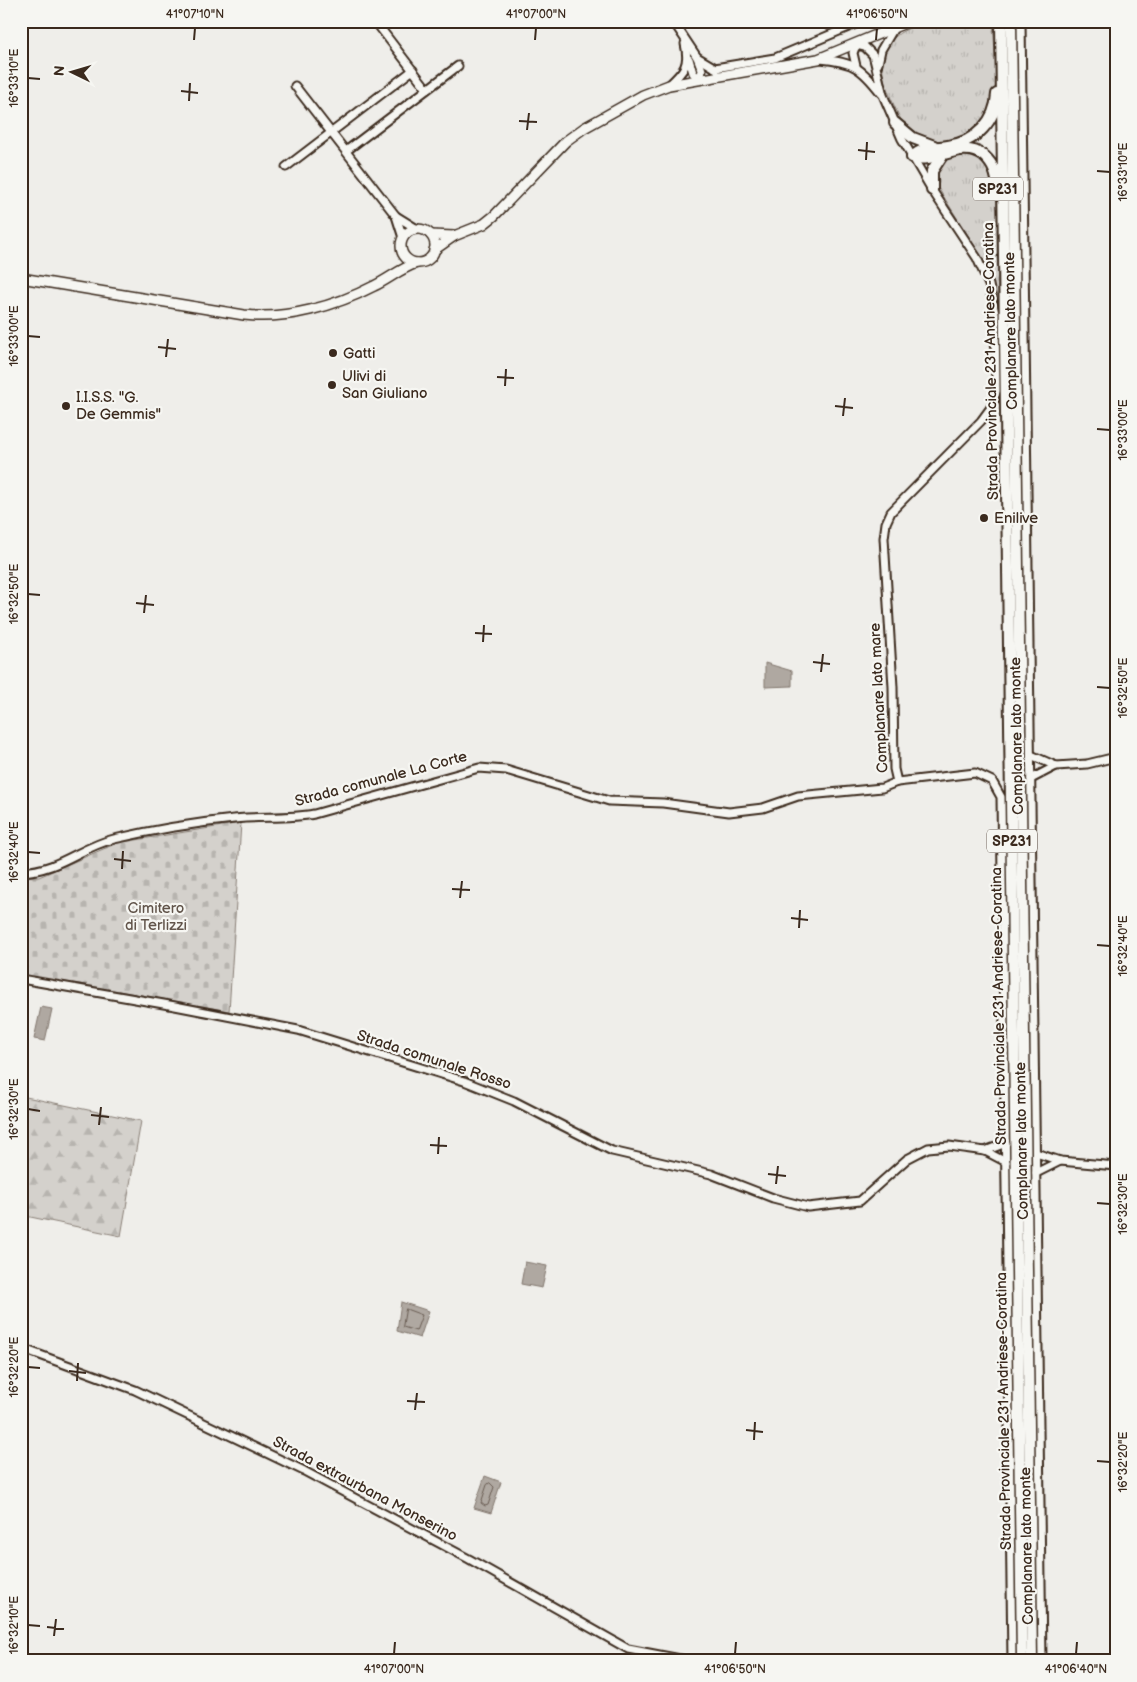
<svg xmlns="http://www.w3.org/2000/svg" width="1137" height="1682" viewBox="0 0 1137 1682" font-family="'Balsamiq Sans',sans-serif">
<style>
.grass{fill:url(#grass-tufts);stroke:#887e75}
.forest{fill:url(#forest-firs);stroke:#887e75}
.cemetery{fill:url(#cemetery-stones);stroke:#887e75}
.water{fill:#afa8a1;stroke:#81766d}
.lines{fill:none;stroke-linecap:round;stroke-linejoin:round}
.shore{stroke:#695c52;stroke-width:1}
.minor-casing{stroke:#3b2a1e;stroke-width:11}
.major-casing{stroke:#3b2a1e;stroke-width:12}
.highway-casing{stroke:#3b2a1e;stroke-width:14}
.minor{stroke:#f6f6f2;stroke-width:7}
.major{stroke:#f6f6f2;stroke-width:9}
.highway{stroke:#f6f6f2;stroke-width:10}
.ticks{fill:none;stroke:#3b2a1e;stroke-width:2}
.poi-dot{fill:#3b2a1e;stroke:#f6f6f2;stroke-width:2}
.labels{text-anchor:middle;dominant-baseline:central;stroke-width:4.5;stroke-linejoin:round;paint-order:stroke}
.shield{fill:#f6f6f2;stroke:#73675e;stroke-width:1}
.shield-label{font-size:14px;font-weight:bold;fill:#3b2a1e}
.street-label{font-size:15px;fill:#3b2a1e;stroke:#f6f6f2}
.poi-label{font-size:15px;fill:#3b2a1e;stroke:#f6f6f2;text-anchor:start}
.park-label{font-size:15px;fill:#61544a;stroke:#f6f6f2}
.neatline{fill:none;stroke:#3b2a1e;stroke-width:2}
.ticks-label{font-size:12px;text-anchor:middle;fill:#3b2a1e}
</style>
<defs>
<pattern id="grass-tufts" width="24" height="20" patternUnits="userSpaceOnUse" patternTransform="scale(1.25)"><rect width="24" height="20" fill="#d4d1cc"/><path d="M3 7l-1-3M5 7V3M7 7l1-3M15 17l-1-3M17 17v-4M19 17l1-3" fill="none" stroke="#b7b4af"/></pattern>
<pattern id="forest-firs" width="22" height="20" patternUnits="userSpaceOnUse" patternTransform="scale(1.25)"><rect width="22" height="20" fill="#d4d1cc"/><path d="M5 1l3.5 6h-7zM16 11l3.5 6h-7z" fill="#b7b4af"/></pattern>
<pattern id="cemetery-stones" width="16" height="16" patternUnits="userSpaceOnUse" patternTransform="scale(1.25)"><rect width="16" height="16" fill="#d4d1cc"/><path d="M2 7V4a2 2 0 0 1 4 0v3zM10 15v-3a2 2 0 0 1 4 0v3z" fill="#b7b4af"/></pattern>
</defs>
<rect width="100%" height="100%" fill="#efeeea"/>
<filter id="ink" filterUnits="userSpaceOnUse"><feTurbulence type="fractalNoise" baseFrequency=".02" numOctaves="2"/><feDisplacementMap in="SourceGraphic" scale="10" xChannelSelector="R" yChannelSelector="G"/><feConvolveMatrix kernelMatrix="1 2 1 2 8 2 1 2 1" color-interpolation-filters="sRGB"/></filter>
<g filter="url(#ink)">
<g class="grass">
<path d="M926,21H993C994,47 1000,88 990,112C979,139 937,153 913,134C903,127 898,114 893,103C883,80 874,56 896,36C904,29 916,26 926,21Z"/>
<path d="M956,152C968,154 983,155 990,168C1002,192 996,275 998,307L986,264L935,183C936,169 943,158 956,152Z"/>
</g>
<path class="forest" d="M21,1096L141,1121L121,1236L21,1215Z"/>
<path class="cemetery" d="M241,823L229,1011L80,984L21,976V876L39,877L117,843Z"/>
<g class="water">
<path d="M765,663L792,671V686L765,687Z"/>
<path d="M41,1007L52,1009L45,1041L34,1039Z"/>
<path d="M525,1262L547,1266L542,1288L521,1284Z"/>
<path d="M401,1302L429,1311L420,1338L397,1331Z"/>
<path d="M485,1476L501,1482L491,1513L474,1508Z"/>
</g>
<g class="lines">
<g class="shore">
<path d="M406,1309L422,1315L416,1331L403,1327Z"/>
<path d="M490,1483L494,1487L488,1505L485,1506L481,1503L487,1485Z"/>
</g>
<defs>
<g id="minor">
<path d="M375,21L427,89"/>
<path d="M673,21L697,57L717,69"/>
<path d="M1021,21L1042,1661"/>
<path d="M689,59L693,73L700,79L702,70L697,57"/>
<path d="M820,59C853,62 861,67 881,93"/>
<path d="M878,64L881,50L894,28"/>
<path d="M856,66L853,53L856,45L865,47L873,55L883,95L902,139L932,190L977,258L989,285L995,314L996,391L992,406L981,421L891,512L886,523L884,538L893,687L894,769L897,782L975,773L992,781L1001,797L1012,1661"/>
<path d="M715,68L775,58L863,21"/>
<path d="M669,85C684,71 690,65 685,44"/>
<path d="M295,86L396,216L417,229"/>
<path d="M346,151L458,66"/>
<path d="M286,167L413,70"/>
<path d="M396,216L403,238"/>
<path d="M1031,755L1056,766L1087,764L1116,757"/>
<path d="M1031,779L1056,766"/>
<path d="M21,872C61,870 80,847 114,839C153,830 195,823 234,819C261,816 288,819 314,814L479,768L506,770L609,801L663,803L729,812L763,808L798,796L882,788L897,782"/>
<path d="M21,979L175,1006L298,1030L464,1081L514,1101L612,1151L711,1174L773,1198L808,1207L860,1201L907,1159L928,1148L949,1146L985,1151L1006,1162"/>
<path d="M985,1151L1006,1143"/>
<path d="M1036,1153L1060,1161L1116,1166"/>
<path d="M1036,1173L1060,1161"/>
<path d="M21,1348L135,1390L304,1471L469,1559L628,1649L691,1661"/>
</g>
<g id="major">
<circle cx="418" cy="246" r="17"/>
<path d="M431,235L454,236"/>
<path d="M434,250L454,236L484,224L494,216L566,141L584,128L643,95L669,85L818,59L910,21"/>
<path d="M21,278L244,315C286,320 336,306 374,286C389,279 401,268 417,263"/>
</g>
<g id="highway">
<path d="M1001,21L1022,1661"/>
<path d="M1011,21L1032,1661"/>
<path d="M895,123L913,138L934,146"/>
<path d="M912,157C937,165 960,138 984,156C994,165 997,175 998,188"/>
<path d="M912,157C922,147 935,148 948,146C976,142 996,121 997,94"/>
<path d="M932,190V171L943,154"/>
</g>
</defs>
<use href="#minor" class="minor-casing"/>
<use href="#major" class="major-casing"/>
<use href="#highway" class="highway-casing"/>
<use href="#minor" class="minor"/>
<use href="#major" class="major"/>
<use href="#highway" class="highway"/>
</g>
</g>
<path class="ticks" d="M194,40L195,28M535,40L536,28M876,40L877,28M28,78L40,79M181,91L198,93M189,101L190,83M519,121L537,122M527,130L529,113M858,150L875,152M866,160L867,142M1097,171L1110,172M28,336L40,337M158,347L176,349M166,357L168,339M497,377L514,378M505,386L506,369M835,406L853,408M843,416L845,398M1097,429L1110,430M28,594L40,595M136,603L154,605M144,613L146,595M475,633L492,634M483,642L484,625M813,662L830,664M821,672L823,654M1097,687L1110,688M28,852L40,853M114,859L131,861M122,869L123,851M452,889L470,890M460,898L462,881M791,918L808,920M799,928L800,910M1097,945L1110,946M28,1109L40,1111M91,1115L109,1117M99,1125L101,1107M430,1145L447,1146M438,1154L439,1137M768,1174L786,1176M776,1184L778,1166M1097,1203L1110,1204M28,1367L40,1368M69,1371L86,1373M77,1381L78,1363M407,1401L425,1402M415,1410L417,1393M746,1430L763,1432M754,1440L755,1422M1097,1461L1110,1462M28,1625L40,1626M47,1627L64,1629M54,1636L56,1619M394,1654L395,1642M735,1654L736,1642M1076,1654L1077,1642"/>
<g class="poi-dot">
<circle cx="333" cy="353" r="5"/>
<circle cx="332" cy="385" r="5"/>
<circle cx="66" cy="406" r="5"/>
<circle cx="984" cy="518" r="5"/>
</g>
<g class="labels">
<g class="shield">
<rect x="973" y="177.5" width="50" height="23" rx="4"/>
<rect x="987" y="829.5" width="50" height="23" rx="4"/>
</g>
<g class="shield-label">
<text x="998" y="189">SP231</text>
<text x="1012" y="841">SP231</text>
</g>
<g class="street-label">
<text transform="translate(1011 331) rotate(-91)">Complanare lato monte</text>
<text transform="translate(991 361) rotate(-91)">Strada Provinciale 231 Andriese-Coratina</text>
<text transform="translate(879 698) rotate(-93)">Complanare lato mare</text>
<text transform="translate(1017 736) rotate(-91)">Complanare lato monte</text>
<text transform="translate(381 779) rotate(-15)">Strada comunale La Corte</text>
<text transform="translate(999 1006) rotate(-91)">Strada Provinciale 231 Andriese-Coratina</text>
<text transform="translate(434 1060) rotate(18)">Strada comunale Rosso</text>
<text transform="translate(1022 1141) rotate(-91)">Complanare lato monte</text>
<text transform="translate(1004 1411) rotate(-91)">Strada Provinciale 231 Andriese-Coratina</text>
<text transform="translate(365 1489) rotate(28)">Strada extraurbana Monserino</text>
<text transform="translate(1027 1546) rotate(-91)">Complanare lato monte</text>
</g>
<g class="poi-label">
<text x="343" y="353">Gatti</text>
<text x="342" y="376">Ulivi di<tspan x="342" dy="17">San Giuliano</tspan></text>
<text x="76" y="397">I.I.S.S. "G.<tspan x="76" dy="17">De Gemmis"</tspan></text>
<text x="994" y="518">Enilive</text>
</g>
<g class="park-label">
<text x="156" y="908">Cimitero<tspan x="156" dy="17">di Terlizzi</tspan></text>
</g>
</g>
<rect width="1137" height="1682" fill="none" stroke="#f6f6f2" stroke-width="55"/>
<g transform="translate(72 72) rotate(275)" stroke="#f6f6f2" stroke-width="4" paint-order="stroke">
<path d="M0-4L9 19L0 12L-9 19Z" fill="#3b2a1e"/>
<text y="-8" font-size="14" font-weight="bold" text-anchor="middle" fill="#3b2a1e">N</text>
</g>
<rect x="28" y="28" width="1082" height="1626" class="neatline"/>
<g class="ticks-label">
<text x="195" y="18">41°07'10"N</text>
<text x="536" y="18">41°07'00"N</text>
<text x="877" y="18">41°06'50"N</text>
<text transform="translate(14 78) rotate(-90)" y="4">16°33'10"E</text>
<text transform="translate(1123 172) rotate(-90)" y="4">16°33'10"E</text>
<text transform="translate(14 336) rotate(-90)" y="4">16°33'00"E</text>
<text transform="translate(1123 430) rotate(-90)" y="4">16°33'00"E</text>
<text transform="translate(14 594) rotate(-90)" y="4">16°32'50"E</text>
<text transform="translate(1123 688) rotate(-90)" y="4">16°32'50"E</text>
<text transform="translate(14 852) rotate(-90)" y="4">16°32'40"E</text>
<text transform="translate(1123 946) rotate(-90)" y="4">16°32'40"E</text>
<text transform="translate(14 1109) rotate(-90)" y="4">16°32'30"E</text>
<text transform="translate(1123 1204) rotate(-90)" y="4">16°32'30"E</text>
<text transform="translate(14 1367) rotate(-90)" y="4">16°32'20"E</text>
<text transform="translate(1123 1462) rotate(-90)" y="4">16°32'20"E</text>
<text transform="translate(14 1625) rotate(-90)" y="4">16°32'10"E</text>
<text x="394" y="1673">41°07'00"N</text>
<text x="735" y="1673">41°06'50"N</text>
<text x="1076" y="1673">41°06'40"N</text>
</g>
</svg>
